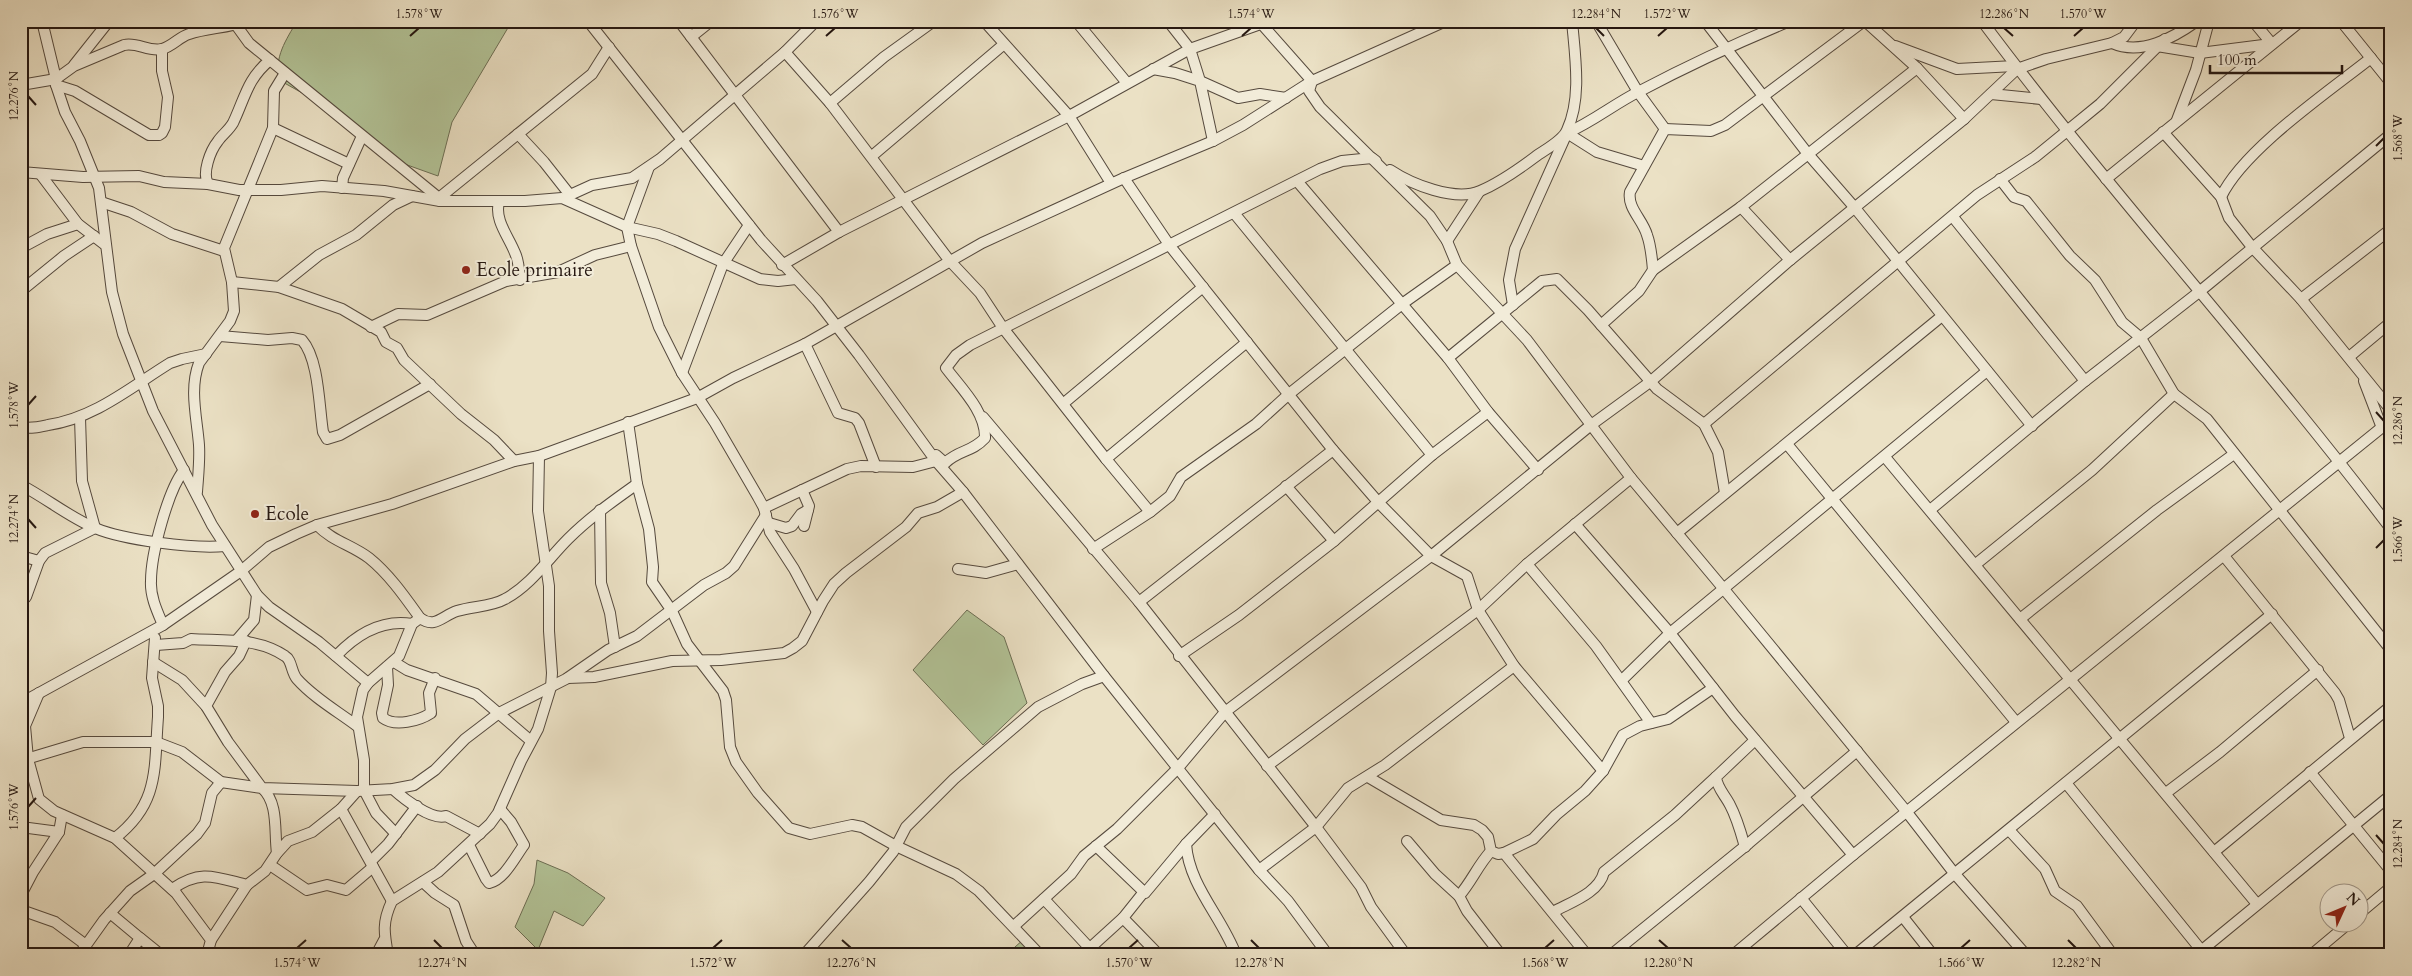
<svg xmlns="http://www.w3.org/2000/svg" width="2412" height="976" viewBox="0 0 2412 976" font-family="Cardo,serif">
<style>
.green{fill:#b3c498;stroke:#6c6e54}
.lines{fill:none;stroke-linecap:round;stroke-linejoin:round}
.street-casing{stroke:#564a3e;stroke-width:12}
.street{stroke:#f2ecd9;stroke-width:10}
.ticks{fill:none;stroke:#251711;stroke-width:2}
.poi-dot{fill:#8f2418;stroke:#f2ecd9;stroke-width:2}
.labels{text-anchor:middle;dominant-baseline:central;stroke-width:4;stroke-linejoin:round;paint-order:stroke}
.poi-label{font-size:19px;fill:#251711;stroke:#f2ecd9;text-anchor:start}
.neatline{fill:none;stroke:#251711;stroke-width:2}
.ticks-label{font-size:12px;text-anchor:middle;fill:#251711}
</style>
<rect width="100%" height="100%" fill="#ebe1c5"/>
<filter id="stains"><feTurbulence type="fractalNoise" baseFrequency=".004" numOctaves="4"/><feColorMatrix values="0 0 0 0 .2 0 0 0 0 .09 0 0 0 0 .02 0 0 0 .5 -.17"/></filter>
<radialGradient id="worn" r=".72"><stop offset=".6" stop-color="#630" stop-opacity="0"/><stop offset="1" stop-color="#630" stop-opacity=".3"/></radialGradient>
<g class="green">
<path d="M297,21H512L452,122L438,176L385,157L322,104L279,80C274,57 286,40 297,21Z"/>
<path d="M967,610L1004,637L1027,703L983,745L913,670Z"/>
<path d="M537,860L568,873L605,898L583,926L554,911L538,950L515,927L534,884Z"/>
<path d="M1024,939L1038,955H1006Z"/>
</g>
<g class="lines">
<defs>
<g id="street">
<path d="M42,21L56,79V85L65,112L80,141L99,188L112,292L123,334L153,411L212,525L257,595L269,607L319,642L368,683"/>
<path d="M588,21L761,240L817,301L859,355L936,461L963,492L1104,676L1259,870L1288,901L1328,955"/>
<path d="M679,21L839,232"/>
<path d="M984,21L1069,116L1111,183"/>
<path d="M1076,21L1127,83"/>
<path d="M1168,21L1190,49L1200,81L1238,98L1260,94L1286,98"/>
<path d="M1259,21L1312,81L1309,91L1320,107L1430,216L1447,241L1457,265L1527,340L1631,478L1723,588L1906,811L1954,873L2026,955"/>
<path d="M1596,21L1638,92L1665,129"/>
<path d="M1705,21L1808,154L1855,208L2032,426"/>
<path d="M1865,21L1917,68L1964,119"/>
<path d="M1982,21C2112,195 2260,356 2391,529"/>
<path d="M2253,21L2272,44"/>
<path d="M2341,21L2391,83"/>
<path d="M236,25L249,43L439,198L440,201"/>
<path d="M691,37L711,21"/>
<path d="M2112,43C2141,56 2173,38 2197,21"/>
<path d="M1895,46L1957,69L2015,66"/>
<path d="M2157,46L2200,53L2271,44"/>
<path d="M785,52L830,103L949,260L980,293L1003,328L1106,459L1150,512"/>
<path d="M74,65L109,21"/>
<path d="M1153,69L1175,73L1200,81L1213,141"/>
<path d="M21,85L56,79L74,66L124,45C138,42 148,52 162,49C173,46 179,37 189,34C207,28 228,28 247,21"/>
<path d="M56,85L75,91L149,135H159L162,133L165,127L168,97L162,71V49"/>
<path d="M1991,94L2041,99"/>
<path d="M830,103L884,57L934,21"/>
<path d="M2177,120L2196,70L2209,21"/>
<path d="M273,128L349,164"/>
<path d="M2163,132L2221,197L2229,218L2252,247L2301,299L2391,410"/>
<path d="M1567,133L1597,152L1644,166"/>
<path d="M518,134L544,162L570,195L592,185L632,178L660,159L785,52L816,21"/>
<path d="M872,156L1003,45"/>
<path d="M649,167L627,227L631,246L659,327L682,373L715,423L758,497L764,508L770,532L794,569L817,612"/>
<path d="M1390,170C1411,184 1455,202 1480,191C1499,183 1519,169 1535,157C1544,150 1563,141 1567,130C1582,98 1575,56 1572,21"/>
<path d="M21,172L83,177L139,176L164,182L208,184L239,190H281L322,186L384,191L440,201H525L562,198L627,227L658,234L676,241L760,279L778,281L796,279"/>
<path d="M41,175L78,224L104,244"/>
<path d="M1124,178L1170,246L1333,450L1139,602"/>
<path d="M2000,179L2014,197L2026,201L2070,256L2095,280L2122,322L2141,338L2174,394L2207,419L2391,650"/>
<path d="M2106,179L2301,21"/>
<path d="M1297,181L1448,358L1488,412L1538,470"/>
<path d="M208,184C202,173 210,151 218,141C222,135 229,130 233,123C245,98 247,79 270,60"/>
<path d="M342,188L343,178L362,136"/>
<path d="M2221,197C2243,150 2328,92 2371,58"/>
<path d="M439,198L592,74L609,47"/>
<path d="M101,202L131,212L172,234L224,251"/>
<path d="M499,202C494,220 509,237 515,253C519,261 519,271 520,280"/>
<path d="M1741,207L1790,260"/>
<path d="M1234,213L1432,455"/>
<path d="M1953,217L2085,381"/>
<path d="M1447,241L1479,192"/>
<path d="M21,248L47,234L78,224"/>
<path d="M782,265L839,232L1069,116L1190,49L1266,22"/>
<path d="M1653,270C1652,258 1651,246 1647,235C1643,220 1627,208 1630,192L1665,129L1711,131L1725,125L1864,21"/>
<path d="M232,282L279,287L342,309L381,332L386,342L397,348L404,360L461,414L494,440L514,461"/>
<path d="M279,287L319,255L356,235L393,205L412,196"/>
<path d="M21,291L64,256L94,236"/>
<path d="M2301,299L2391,229"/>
<path d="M1513,305L1509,280L1515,249L1567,133C1594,121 1614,104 1640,91C1689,65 1739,42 1790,21"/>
<path d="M1601,325L1639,291L1653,270L1741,207L1917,68"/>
<path d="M371,327L398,314L427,315L506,281L558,272L595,255L631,246"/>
<path d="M220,336L268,340L292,338L302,340C319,359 319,407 323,432L327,439L340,435L430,384"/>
<path d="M805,344L838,413L855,418L859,423L876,467"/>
<path d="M2349,357L2391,322"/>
<path d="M1448,358L1542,281L1557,279L1588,310L1657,389L1704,424L1718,452L1725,493"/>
<path d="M682,373L723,264L749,225"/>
<path d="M2364,381L2382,428"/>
<path d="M1064,403L1203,287"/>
<path d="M983,417L1139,602L1316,827L1361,887L1371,907L1406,955"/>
<path d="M628,422L637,484L649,529L653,567L652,582L672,611L687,644L723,691L726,700L730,747L736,762L758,793L789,828L810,834L852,825L862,827L896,846L956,874L979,891L1040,955"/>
<path d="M1704,424L1977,195L2035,157L2067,131L2100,104L2165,39"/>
<path d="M21,427C31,429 39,427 48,425C95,418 131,387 170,363L182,359L206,354"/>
<path d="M1787,444L2016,722"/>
<path d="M1333,450L1379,503L1431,556L1467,576L1478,610L1514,666L1603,771"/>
<path d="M936,455L945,463C960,449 971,453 985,438C986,412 961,388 946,368L956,355L970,345L1320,169L1342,161L1372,158L1376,161"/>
<path d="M1885,457L2257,904"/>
<path d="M1106,459L1247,342"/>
<path d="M21,485C46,498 69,517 95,528C123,540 194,549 225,546"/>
<path d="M1286,486L1334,541"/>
<path d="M802,490L809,506L804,526"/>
<path d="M197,492C198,477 200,461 199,445C197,418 189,389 199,363L230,321L234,311L232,282L224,248L273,128L274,91L285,73"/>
<path d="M764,508L847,469L861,466L913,467L936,461"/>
<path d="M600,510L601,583L610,613L615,647"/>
<path d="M1930,510L2085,381L2199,292L2391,134"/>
<path d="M769,523L786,528L792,526L801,514L808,510"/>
<path d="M1575,524L1670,633L1735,716L1853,855"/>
<path d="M317,525C332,541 352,545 369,558C389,574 405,597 420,618"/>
<path d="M1677,533L1942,316"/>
<path d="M1093,549L1150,512L1170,496L1181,477L1256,424L1289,394L1402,304L1457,265"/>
<path d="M21,556L39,561"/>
<path d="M2224,556L2335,693L2339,700L2350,738"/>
<path d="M1527,564L1596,646L1651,723"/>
<path d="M1976,564L2092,470L2174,394"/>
<path d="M958,569L986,573L1018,564"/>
<path d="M21,598L26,597L39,561L45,553L95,528L82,481L80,418"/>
<path d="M2020,619L2157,510L2234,454"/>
<path d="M163,625C157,611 150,596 151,581C151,554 168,490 184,470"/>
<path d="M236,641L254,620L257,595"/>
<path d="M156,645L183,643L191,639C222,641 257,637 285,656C292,660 291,672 297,679C314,698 337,711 357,726"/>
<path d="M336,656C356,635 382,619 412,624"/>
<path d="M1179,656L1239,615L1334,541L1432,455L1488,412"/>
<path d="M153,662L182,680L206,706L228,742L262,788L357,791L393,789L414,785L435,770L465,739L499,713L566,679L608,650L637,636L704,585L726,573L734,566L766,515"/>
<path d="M394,662L407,670L476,694L531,741"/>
<path d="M387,667L388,685L382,713L383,718C395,727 419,721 431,713L429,693L435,678"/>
<path d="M568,678L594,677L672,661L721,660L784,653L793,648L802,641L823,601L834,584L846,573L906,527L918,513L937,507L963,492"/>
<path d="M1622,680L1670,633L1987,371"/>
<path d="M39,693L25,726L28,759L39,799L54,811L115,838L176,893L211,940L207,955"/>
<path d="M21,703L163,625L241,571L269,547L296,534L317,525L392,504L514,461L539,456L697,398L733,378L805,344L982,243L1124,178L1213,141L1243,125L1312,81L1446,21"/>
<path d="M206,706L225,672L239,656L246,641"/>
<path d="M23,760L83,742H156L182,752L221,782L262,788C279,803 274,832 277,853"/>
<path d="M1267,766L1478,610L1527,564L1631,478"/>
<path d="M2310,772L2391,871"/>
<path d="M1368,777L1441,820L1474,825L1482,830L1488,837L1491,851L1498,854L1504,853L1587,955"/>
<path d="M2066,783L2201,950"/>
<path d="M393,789C404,799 432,821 446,816L480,834"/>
<path d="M2166,793L2220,752L2318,670"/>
<path d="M341,809L392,901"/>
<path d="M1215,814L1186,844C1189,886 1222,917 1236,955"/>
<path d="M21,827L59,832"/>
<path d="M2009,830L2045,869L2055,891L2077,906L2113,955"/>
<path d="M396,834L376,813L364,790V760L357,717L363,690L368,683L399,656L412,624L420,618C435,629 442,616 457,611C473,606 491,607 505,599C531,585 548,559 568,539C589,518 613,501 637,484"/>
<path d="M115,838C160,803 154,768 158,717V706L152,678L155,638"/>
<path d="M1407,841L1435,874L1459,896L1467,911L1501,955"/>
<path d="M469,845L486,879L489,883C504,880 515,857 524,845L511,822L500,809"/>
<path d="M1096,846L1145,893L1186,844"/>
<path d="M1745,847C1741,833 1737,818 1730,805C1725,795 1717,788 1716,777L1755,740"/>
<path d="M2214,852L2391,706"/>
<path d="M1504,853L1533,839L1556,815L1585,791L1603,771L1623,735L1640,726L1668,719L1713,688"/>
<path d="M371,861L388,844L417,806"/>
<path d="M270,865L307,890L327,885L346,890L373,867"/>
<path d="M1259,870L1316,827L1348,788L1385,765L1514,666"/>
<path d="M423,882L435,893L454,905L466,941L475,955"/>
<path d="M172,889C201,869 215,877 247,885L265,871L277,853L288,841L312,832L341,809L357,791"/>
<path d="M21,895L33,872L59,832L62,815"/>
<path d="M1459,896C1472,881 1478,865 1491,851"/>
<path d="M1801,898L1847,955"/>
<path d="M1044,899L1096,955"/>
<path d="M21,910L55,922L86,945"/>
<path d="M1553,912C1571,902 1599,893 1604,872L1675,815L1716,777"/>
<path d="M110,913L140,938L129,955"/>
<path d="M2360,913L2391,887"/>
<path d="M1903,917L1933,955"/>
<path d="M1123,918L1159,955"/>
<path d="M1014,926L1071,874L1084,856L1117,829L1178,768L1225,712L1431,556L1591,425L1650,382L1790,260L1964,119L2017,69L2046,59L2112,43L2124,37L2136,21"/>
<path d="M140,938L161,955"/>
<path d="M211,940L247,885"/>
<path d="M1090,948L1123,918L1143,893"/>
<path d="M79,955L104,920L130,891L154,874L197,834L205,823L212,793L221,782"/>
<path d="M376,955L384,940"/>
<path d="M388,955C384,933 382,922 392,901L438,872L490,824L498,813L521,761L538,729L551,687L552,673L549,631V586L538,511L539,456"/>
<path d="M804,955L869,882L893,852L906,827L954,779L1038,707L1082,684L1104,676"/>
<path d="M1611,955L1749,843L1857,751"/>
<path d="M1733,955L1853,855L2391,420"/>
<path d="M1855,955L2272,614"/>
<path d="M2196,955L2391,795"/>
<path d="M2311,955L2348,924"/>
</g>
</defs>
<use href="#street" class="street-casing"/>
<use href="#street" class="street"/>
</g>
<path class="ticks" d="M1596,28L1604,36M2004,28L2013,36M410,36L419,28M826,36L835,28M1242,36L1251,28M1658,36L1667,28M2074,36L2083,28M28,96L36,105M2376,146L2384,138M28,405L36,396M2376,412L2384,421M28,519L36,528M2376,548L2384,540M28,807L36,798M2376,835L2384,844M434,940L442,948M842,940L851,948M1251,940L1259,948M1659,940L1668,948M2068,940L2076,948M297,948L306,940M713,948L722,940M1129,948L1138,940M1545,948L1554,940M1961,948L1970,940"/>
<g class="poi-dot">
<circle cx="466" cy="270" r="5"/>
<circle cx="255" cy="514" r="5"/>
</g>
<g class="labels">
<g class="poi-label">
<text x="476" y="270">Ecole primaire</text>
<text x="265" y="514">Ecole</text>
</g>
</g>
<rect width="2412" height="976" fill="none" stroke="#ebe1c5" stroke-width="55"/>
<g transform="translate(2344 908) rotate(46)"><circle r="24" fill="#f2ecd9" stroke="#a09789"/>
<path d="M0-4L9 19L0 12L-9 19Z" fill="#8f2418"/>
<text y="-8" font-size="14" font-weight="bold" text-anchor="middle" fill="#251711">N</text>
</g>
<path d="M2210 65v8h132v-8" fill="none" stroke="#251711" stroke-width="2.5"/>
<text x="2217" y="65" font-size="15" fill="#251711" stroke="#f2ecd9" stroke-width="4" paint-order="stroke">100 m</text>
<rect x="28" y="28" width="2356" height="920" class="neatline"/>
<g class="ticks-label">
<text x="419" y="18">1.578°W</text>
<text x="835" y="18">1.576°W</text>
<text x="1251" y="18">1.574°W</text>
<text x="1596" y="18">12.284°N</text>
<text x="1667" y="18">1.572°W</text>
<text x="2004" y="18">12.286°N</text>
<text x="2083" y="18">1.570°W</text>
<text transform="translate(14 96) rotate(-90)" y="4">12.276°N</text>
<text transform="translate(2398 138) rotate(-90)" y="4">1.568°W</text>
<text transform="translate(14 405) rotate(-90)" y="4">1.578°W</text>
<text transform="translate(2398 421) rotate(-90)" y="4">12.286°N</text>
<text transform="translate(14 519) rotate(-90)" y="4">12.274°N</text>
<text transform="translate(2398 540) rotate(-90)" y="4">1.566°W</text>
<text transform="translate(14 807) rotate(-90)" y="4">1.576°W</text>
<text transform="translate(2398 844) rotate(-90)" y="4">12.284°N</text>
<text x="297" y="967">1.574°W</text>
<text x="442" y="967">12.274°N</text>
<text x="713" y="967">1.572°W</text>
<text x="851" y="967">12.276°N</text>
<text x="1129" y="967">1.570°W</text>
<text x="1259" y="967">12.278°N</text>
<text x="1545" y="967">1.568°W</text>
<text x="1668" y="967">12.280°N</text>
<text x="1961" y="967">1.566°W</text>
<text x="2076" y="967">12.282°N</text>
</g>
<rect width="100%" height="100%" filter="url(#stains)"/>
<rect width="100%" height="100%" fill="url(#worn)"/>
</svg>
